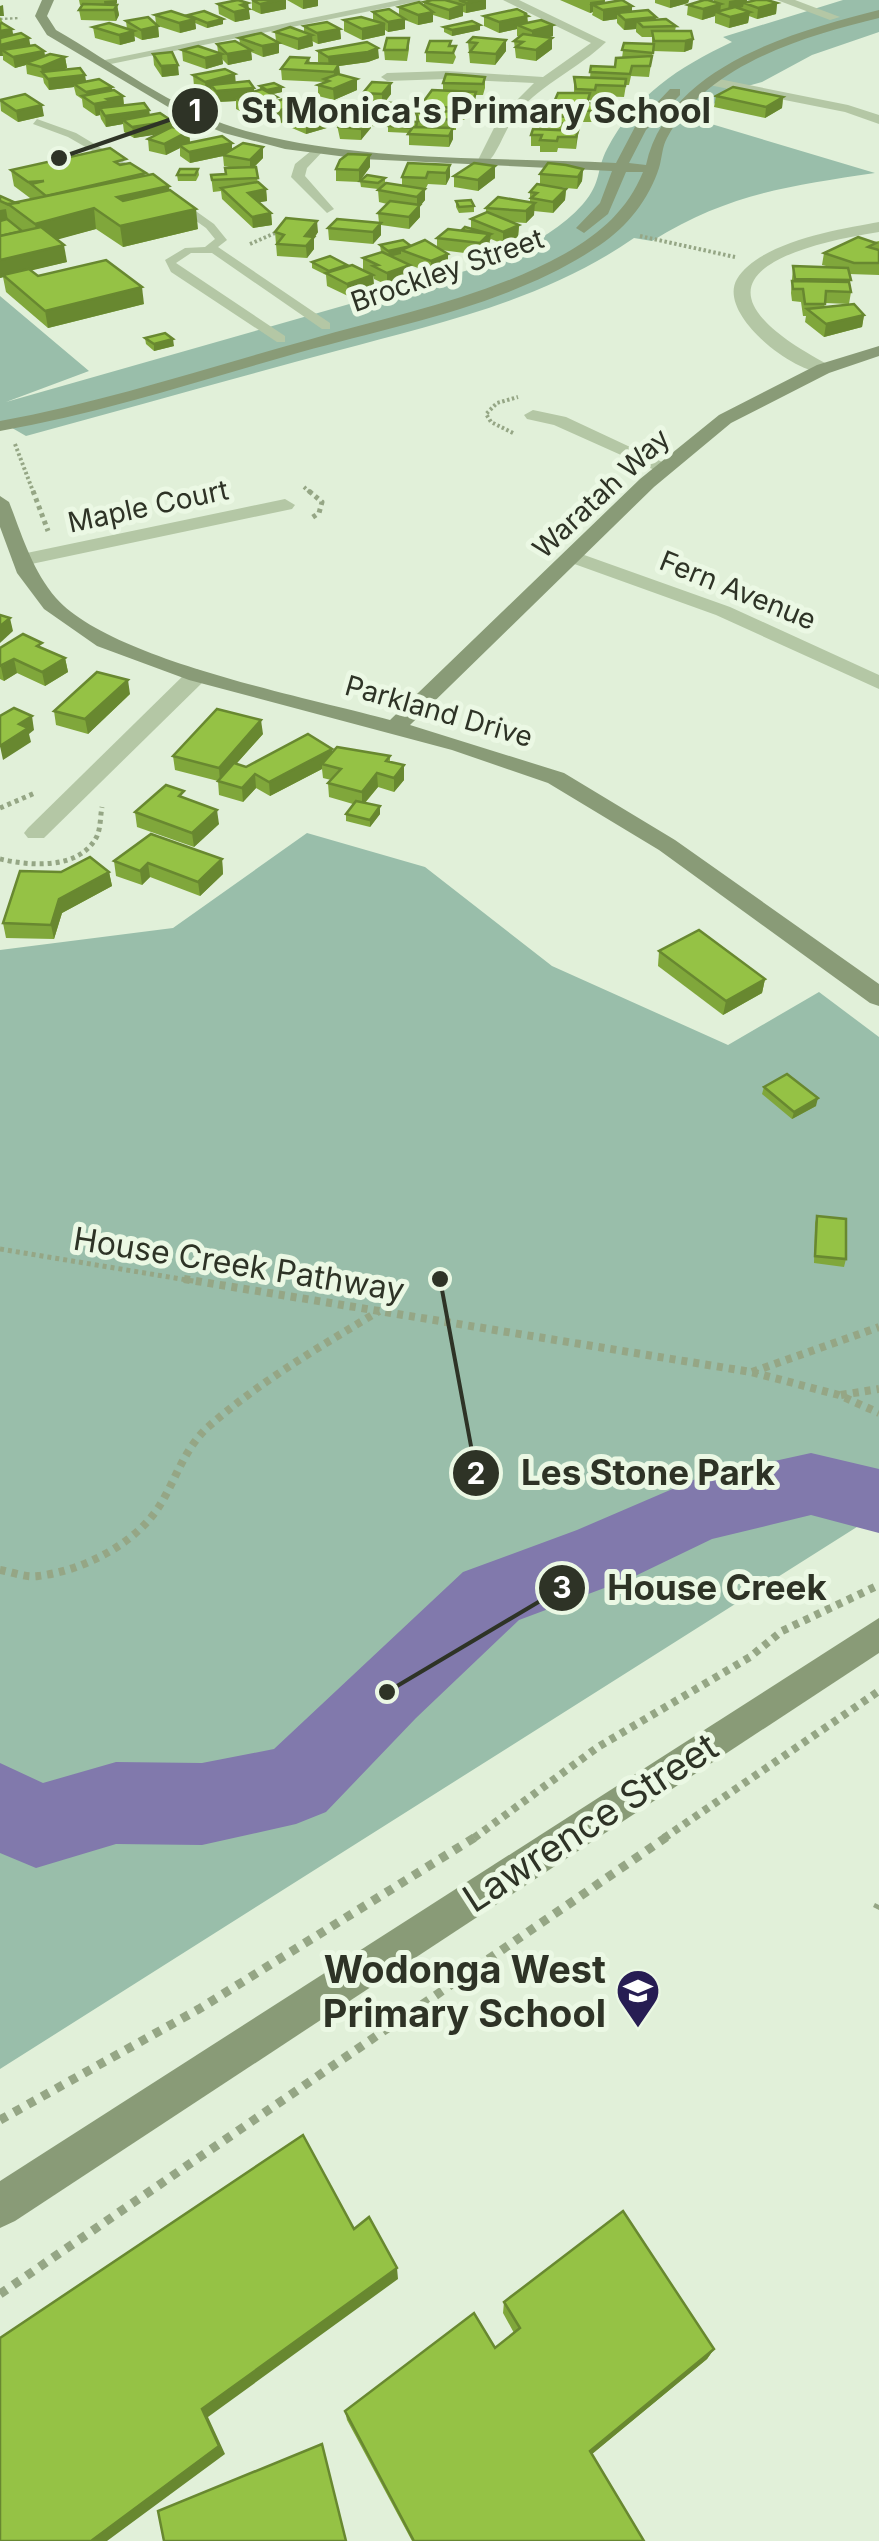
<svg xmlns="http://www.w3.org/2000/svg" width="879" height="2541" viewBox="0 0 879 2541" font-family="Inter,sans-serif">
<style>
.green{fill:#99beaa}
.lines{fill:none;stroke-linecap:round;stroke-linejoin:round}
.river{fill:#8179ac;fill-rule:evenodd}
.path-far4{stroke:#95a685;stroke-width:2.5;stroke-dasharray:2.5 2.5;stroke-linecap:butt}
.path-far3{stroke:#95a685;stroke-width:4;stroke-dasharray:2.5 2.5;stroke-linecap:butt}
.path-far2{stroke:#95a685;stroke-width:5;stroke-dasharray:4 4;stroke-linecap:butt}
.path-far1{stroke:#95a685;stroke-width:8;stroke-dasharray:6 6;stroke-linecap:butt}
.path{stroke:#95a685;stroke-width:9;stroke-dasharray:8 8;stroke-linecap:butt}
.lane{fill:#b4c7a5;fill-rule:evenodd}
.street{fill:#b4c7a5;fill-rule:evenodd}
.secondary{fill:#899b77;fill-rule:evenodd}
.wall{fill:#80a73b}
.shaded-wall{fill:#688830}
.building{fill:#95c245;stroke:#688830;stroke-width:2.5}
.labels{text-anchor:middle;dominant-baseline:central;stroke-width:10;stroke-linejoin:round;paint-order:stroke}
.far-street-label{font-size:28px;fill:#2e3326;stroke:#ebf8e4}
.street-label{font-size:32px;fill:#2e3326;stroke:#ebf8e4}
.near-street-label{font-size:38px;fill:#2e3326;stroke:#ebf8e4}
.near-poi-label{font-size:38px;font-weight:bold;fill:#2e3326;stroke:#ebf8e4;text-anchor:end}
.leader{fill:none;stroke:#2e3326;stroke-width:4}
.callout-dot{fill:#2e3326;stroke:#ebf8e4;stroke-width:4}
.mark-label{font-size:30px;text-anchor:middle;font-weight:bold;fill:#fff}
.callout-label{font-size:35px;text-anchor:middle;font-weight:bold;fill:#2e3326;stroke:#ebf8e4;stroke-width:10;stroke-linejoin:round;paint-order:stroke}
</style>
<rect width="100%" height="100%" fill="#e1f0d9"/>
<g class="green">
<path d="M843,0H879V32L812,55L762,82L726,92L698,120L875,173C788,186 728,194 652,241L634,238C545,300 440,323 336,351C232,379 129,408 26,436L0,421V296L89,371L6,402L479,267C516,252 556,235 583,204C602,182 596,170 607,149C635,95 679,67 732,42L723,37Z"/>
<path d="M307,833L425,867L552,966L728,1045L819,992L879,1037V1513L0,2069V950L173,928Z"/>
</g>
<g class="lines">
<path class="river" d="M811,1453L879,1469V1533L811,1515L712,1539L631,1578L519,1620L416,1718L326,1812L296,1824L202,1845L116,1844L36,1868L0,1853V1763L43,1783L116,1762L202,1763L274,1749L463,1572L577,1530L698,1478Z"/>
<path class="path-far4" d="M0,19L20,18"/>
<g class="path-far3">
<path d="M640,236L735,257"/>
<path d="M250,244L282,230"/>
<path d="M513,433L491,422L486,414L497,403L518,397"/>
<path d="M15,444L34,494"/>
<path d="M304,487L312,494"/>
</g>
<g class="path-far2">
<path d="M33,491L48,531"/>
<path d="M309,491L322,502L319,513L310,519"/>
<path d="M0,808L35,793"/>
<path d="M0,859C30,866 78,870 96,838C101,829 100,817 102,807"/>
<path d="M0,1249L199,1282"/>
</g>
<g class="path-far1">
<path d="M184,1279L751,1372L839,1395L879,1413"/>
<path d="M752,1372L879,1327"/>
<path d="M841,1395L879,1389"/>
<path d="M0,1570C12,1572 26,1578 38,1576C82,1571 136,1544 160,1505C176,1479 184,1449 208,1427C259,1382 321,1346 379,1311"/>
<path d="M474,1838L598,1747L750,1657L782,1631L879,1585"/>
<path d="M664,1838L879,1691"/>
</g>
<g class="path">
<path d="M877,1909L879,1905"/>
<path d="M0,2120L199,2009L477,1836"/>
<path d="M0,2294L668,1836"/>
</g>
<g class="lane">
<path d="M37,119L76,133L131,166L122,168L68,137L33,124Z"/>
<path d="M168,197H176L214,224L227,240L218,247L330,323V329H322L212,253H191L176,263L285,336V342H277L171,272L165,260L185,248L205,247L215,239L206,228L168,201Z"/>
</g>
<g class="street">
<path d="M400,0H424L101,66L95,62Z"/>
<path d="M503,0H519L606,42C579,68 543,83 518,112C506,125 497,158 485,164L478,160L499,118L534,83L447,79L387,81L381,77L387,73L447,71L543,77L591,43Z"/>
<path d="M777,0H795L840,17L830,20Z"/>
<path d="M714,78L848,105L879,115V124L845,112L709,85L708,82Z"/>
<path d="M317,146L324,150L307,168L305,176L334,209L327,213L291,177L295,164Z"/>
<path d="M879,222V232C765,250 683,288 829,365V373C798,377 716,315 737,279C759,242 840,229 879,222Z"/>
<path d="M533,410L566,417L675,468L666,474L659,472L554,425L527,419L524,415Z"/>
<path d="M285,499L295,505L292,509L22,566L12,560L22,554Z"/>
<path d="M573,551L730,607L879,675V689L716,615L566,561V553Z"/>
<path d="M197,669L208,675L205,680L44,838H28L24,833L28,828L189,670Z"/>
</g>
<g class="secondary">
<path d="M42,0H54L47,16L56,30C113,63 172,108 236,128C351,163 495,157 616,163L636,125L670,89H680V95L646,130L629,163L646,165C668,66 793,32 879,10V18C804,36 706,65 667,138C662,147 662,158 659,168C649,199 627,227 600,245C514,304 401,324 301,352C202,380 102,413 0,431V421C104,402 206,368 308,340C394,315 488,297 566,253C601,233 628,209 643,172H626L608,214L584,233L576,228L600,203L612,171L362,159L285,149L224,133L185,117L47,35L35,16Z"/>
<path d="M879,346V356L829,373L731,423L654,487L410,725L564,773L675,840L879,984V1006L870,1003L659,850L548,783L452,750L189,680L97,646L44,609L17,573L0,527V496L9,502C22,535 32,570 56,598C111,660 306,697 390,720L640,479L719,415L817,365Z"/>
<path d="M879,1618V1653L15,2221L0,2228V2181Z"/>
</g>
</g>
<g class="wall">
<path d="M79,0H117V3L115,5H117L119,15L116,21L81,20L79,10L82,6L80,5Z"/>
<path d="M252,0H286V9L261,14L252,10Z"/>
<path d="M287,0H318V6L303,9Z"/>
<path d="M450,0H486V9L466,13L463,12V16L449,20L433,15V22L418,25L405,20V29L388,32L385,30V35L362,40L344,31V20L373,21V12L399,15V7L424,6V2L450,1Z"/>
<path d="M560,0H605L604,3L632,6V12L676,26L675,31L693,39L692,49L684,52L653,51V50L649,77L631,76L629,85H626L624,97L595,96L594,101L589,100V104H594L592,122H580L576,149L558,148L557,152H540V146H531V135L539,129L540,121L551,115V109L574,93V77L590,78L591,66L615,67L622,58L624,43L652,44V37H642L636,32V29L624,30L617,23V19L603,21L592,15L593,12L590,13Z"/>
<path d="M655,0H689L688,3L670,8L655,3Z"/>
<path d="M714,0H747L746,3H777L776,14L757,19L749,16L748,23L729,28L715,23V16L702,20L687,15L688,5L714,2Z"/>
<path d="M248,3L250,19L235,22L219,14L218,4Z"/>
<path d="M155,15L188,17V15L223,19V24L207,28L195,23L196,29L180,33L158,26L159,37L142,40L134,36L135,41L120,45L95,38L93,27L127,29L126,21L156,24Z"/>
<path d="M484,16H527L528,23L553,25V36L547,38H552V49L536,61L516,58L514,41L520,37L517,36V29L499,33L484,26Z"/>
<path d="M0,17L3,23L12,29L13,35L31,46L44,51L45,56L65,57L67,68L61,70L123,96L124,105L149,110L150,115L172,121V127L189,131L190,143L232,149L263,158L254,167L258,182L266,189L267,201L259,202L271,213L272,225L253,228L222,199L221,191L213,192L211,175L226,174L234,168L224,166L223,156L190,163L180,156V148L166,155L149,151L148,139L157,134L134,138L124,132L123,124L106,127L101,119L100,115L96,116L83,107L82,99L76,95L74,87L49,90L44,83L43,78L27,74L26,65L15,68L3,60V56H0Z"/>
<path d="M480,25V30L452,36L444,32V27Z"/>
<path d="M304,26L340,29L341,39L318,44L312,41L313,46L298,50L279,43V53L263,57L251,52L252,60L228,65L222,59L223,64L206,69L183,61L182,50L218,52L217,44L240,43L239,38L276,41L275,32H304Z"/>
<path d="M409,38V49L407,61L385,60L384,50Z"/>
<path d="M506,40V51L495,65L470,63L468,42Z"/>
<path d="M451,46L456,57L453,64L426,62V52Z"/>
<path d="M318,51L379,58L368,62L339,66L340,74L357,79V90L334,100L318,96V85L324,82L282,80L281,69L309,58L310,63L322,64L318,62Z"/>
<path d="M153,54L179,75L162,77L154,65Z"/>
<path d="M193,75L236,82L254,91L260,89V86L282,87V92L273,94L278,101L297,104L298,116L338,119L371,116L377,105L363,104V93L391,94L385,102L394,103V109L383,127L371,126L361,140L340,139L337,125L306,134L292,128V117L285,120V122L272,126L255,120L254,113L248,115L236,109V101L217,102L212,95V91L206,93L194,86Z"/>
<path d="M485,77V88L483,95H476L474,109L468,108L464,120H456V130H453V139L449,147L409,145V133L388,132V126L416,122V113H421V105L443,90V83Z"/>
<path d="M716,96L783,97L782,108L765,118L714,107Z"/>
<path d="M0,99L44,116L18,122L1,111Z"/>
<path d="M370,155V167L359,182L336,181V169Z"/>
<path d="M126,163L170,190L198,229L123,247L96,229L57,239L67,262L31,270L38,276L144,304L48,328L6,292L3,277L0,278V196L16,202L33,198H30L14,186L11,170Z"/>
<path d="M450,165V177L446,185L428,184L425,190V200L420,206V217L409,229L381,225V235L373,244L329,240L328,228L379,223L378,213L387,204L379,202L378,190L402,185V177Z"/>
<path d="M495,166V178L478,191L454,187V176Z"/>
<path d="M198,169L199,175L196,181H178L177,175Z"/>
<path d="M583,169L582,181L577,189L546,186L566,189L565,200L553,213L534,211V215L526,223L510,222L519,225L518,237L503,244L491,239L489,241V246L480,255L441,250L448,266L431,273L410,265L411,277L387,285L374,279L373,275L374,287L348,296L327,286L326,275L312,268V262L363,270V258L381,252L380,245L437,248V238L471,229V219L486,213V208L530,202V192L540,185V174Z"/>
<path d="M385,178V184L378,189L361,187L360,181Z"/>
<path d="M456,201L474,206V212L459,213L456,207Z"/>
<path d="M275,232H318L314,238V249L307,258L277,256Z"/>
<path d="M879,241V275L849,274L851,292L849,304L825,303L824,308L864,315L862,327L824,337L805,322L806,316H803L801,302L792,301L791,293L793,266L830,267L822,265L824,253Z"/>
<path d="M145,338L174,346L154,351L146,344Z"/>
<path d="M0,648H43L65,658L68,672L45,686L17,673L4,681L0,679Z"/>
<path d="M130,694L88,734L56,725L54,711Z"/>
<path d="M263,734L236,764L246,767L332,752L390,756V762L404,780L394,792L378,787L365,803L380,806V814L370,827L346,821V814L353,804L329,797L328,783L331,780L323,778L322,769L270,796L256,788L243,802L219,795L218,781L175,770L173,756Z"/>
<path d="M185,799L219,824L194,847L137,827L135,812Z"/>
<path d="M222,859L223,874L200,896L150,877L142,885L116,876L114,861Z"/>
<path d="M61,872H109L112,886L62,913L54,939L6,938L3,923Z"/>
<path d="M659,951L765,979L762,993L723,1015L658,966Z"/>
<path d="M764,1087L816,1106L792,1119L762,1094Z"/>
<path d="M817,1216L846,1259L844,1267L814,1263L815,1223Z"/>
<path d="M504,2302L714,2349L707,2359L592,2454L644,2541H412L347,2420L345,2411L495,2348L514,2333L503,2313Z"/>
</g>
<g class="shaded-wall">
<path d="M117,0V3L105,11L104,1Z"/>
<path d="M281,0H286V9L261,14L260,4Z"/>
<path d="M303,0H318V6L303,9Z"/>
<path d="M481,0H486V9L466,13V3Z"/>
<path d="M605,0L604,10L593,5V12L590,13V2Z"/>
<path d="M670,0H689L688,3L670,8Z"/>
<path d="M735,0H747L746,4L744,3L743,7L728,12L729,1Z"/>
<path d="M248,3L250,19L235,22L234,12L241,5Z"/>
<path d="M777,3L776,14L757,19L758,8Z"/>
<path d="M721,4L720,14L716,12L715,16L702,20L703,9Z"/>
<path d="M3,5L4,16H0V6Z"/>
<path d="M117,5L119,15L116,21L114,10Z"/>
<path d="M463,5V16L449,20V10Z"/>
<path d="M632,6V16L617,13V19L603,21V10Z"/>
<path d="M433,12V22L418,25V15Z"/>
<path d="M750,12L748,23L729,28L730,17Z"/>
<path d="M527,14L528,27L517,25V29L499,33V22Z"/>
<path d="M656,17L655,26L637,21L636,29L624,30L625,20Z"/>
<path d="M195,19L196,29L180,33L179,23Z"/>
<path d="M223,19V24L207,28V23Z"/>
<path d="M405,19V29L388,32V22Z"/>
<path d="M385,24V35L362,40V29Z"/>
<path d="M480,25V30L452,36V30Z"/>
<path d="M553,25V36L532,42V31Z"/>
<path d="M158,26L159,37L142,40L141,30Z"/>
<path d="M12,29L14,40L0,42V31Z"/>
<path d="M340,29L341,39L318,44L317,33Z"/>
<path d="M134,31L135,41L120,45L119,35Z"/>
<path d="M312,35L313,46L298,50V39Z"/>
<path d="M29,38L31,49L2,50L3,56H0V45Z"/>
<path d="M552,38V49L536,61V50Z"/>
<path d="M693,39L692,49L684,52L685,41Z"/>
<path d="M506,40V51L495,65L496,54Z"/>
<path d="M279,43V53L263,57L262,46Z"/>
<path d="M378,48L379,58L368,62L339,66L340,75L335,83L334,72L329,68L328,57Z"/>
<path d="M251,50L252,60L228,65L227,54Z"/>
<path d="M44,51L46,62L26,63V65L15,68L13,57Z"/>
<path d="M222,54L223,64L206,69L205,58Z"/>
<path d="M65,57L67,68L46,77L42,72L43,78L41,67Z"/>
<path d="M178,65L179,75L162,77L161,66Z"/>
<path d="M235,74L236,85H211L212,91L206,93L205,82Z"/>
<path d="M85,75L87,86L74,84V87L49,90L48,79Z"/>
<path d="M357,79V90L334,100L333,89Z"/>
<path d="M391,83V94L382,105V94Z"/>
<path d="M112,87L113,98L87,100L86,92Z"/>
<path d="M282,87V92L268,95L267,90Z"/>
<path d="M254,88L255,99L236,98V101L217,102L216,91Z"/>
<path d="M123,96L124,107L100,108V115L96,116L94,104L107,99Z"/>
<path d="M277,97L278,108L254,109V113L248,115L247,104Z"/>
<path d="M783,97L782,108L765,118L766,107Z"/>
<path d="M468,100V111L464,120V109Z"/>
<path d="M394,103V109L383,127V121Z"/>
<path d="M297,104L298,116L272,126L271,115L281,110Z"/>
<path d="M42,105L44,116L18,122L16,111Z"/>
<path d="M149,110L150,121L123,120V124L106,127L105,116Z"/>
<path d="M338,113L337,125L306,134V122Z"/>
<path d="M371,116V128L361,140V129Z"/>
<path d="M580,118V129L578,132L576,149L577,133L575,137L576,125Z"/>
<path d="M172,121L173,132L134,138L132,127Z"/>
<path d="M453,128V139L449,147V136Z"/>
<path d="M189,131L190,143L179,145L180,148L166,155L164,144Z"/>
<path d="M232,143V154L223,155V156L190,163L189,152Z"/>
<path d="M263,147V158L250,171V160Z"/>
<path d="M370,155V167L359,182V170Z"/>
<path d="M450,165V177L446,185V173Z"/>
<path d="M495,166V178L478,191V180Z"/>
<path d="M583,169L582,181L577,189L578,177Z"/>
<path d="M169,186L171,206L120,217L117,197Z"/>
<path d="M266,189L267,201L249,204L248,193Z"/>
<path d="M425,189V200L420,206V217L409,229V217L417,208V197Z"/>
<path d="M566,189L565,200L553,213V202Z"/>
<path d="M535,203L534,215L526,223V211Z"/>
<path d="M94,208L96,229L38,245L35,224Z"/>
<path d="M6,209L8,221L0,223V210Z"/>
<path d="M196,209L198,229L123,247L120,226Z"/>
<path d="M271,213L272,225L253,228L252,217Z"/>
<path d="M317,221L318,232L314,238V249L307,258L305,236Z"/>
<path d="M381,223V235L373,244V232Z"/>
<path d="M519,225L518,237L503,244V232Z"/>
<path d="M489,234H491L489,246L480,255V243Z"/>
<path d="M64,245L67,262L0,278V260Z"/>
<path d="M411,246L401,250V254L389,257L388,251Z"/>
<path d="M448,254V266L431,273V261Z"/>
<path d="M410,265L411,277L387,285V273Z"/>
<path d="M373,275L374,287L348,296L347,284Z"/>
<path d="M142,287L144,304L48,328L45,311Z"/>
<path d="M864,315L862,327L824,337L826,324Z"/>
<path d="M173,339L174,346L154,351V344Z"/>
<path d="M10,618L13,631L0,643V626Z"/>
<path d="M65,658L68,672L45,686L42,672Z"/>
<path d="M14,659L17,673L4,681L1,667Z"/>
<path d="M128,680L130,694L88,734L85,719Z"/>
<path d="M32,716L34,730L29,734L31,742L3,760L0,746L19,724Z"/>
<path d="M261,720L263,734L220,782L219,768Z"/>
<path d="M332,749L333,763L322,764V769L270,796L269,782Z"/>
<path d="M404,765V780L394,792V778Z"/>
<path d="M377,773L378,787L362,806V792Z"/>
<path d="M255,774L256,788L243,802L242,788Z"/>
<path d="M380,806V814L370,827V820Z"/>
<path d="M217,810L219,824L194,847L192,833Z"/>
<path d="M222,859L223,874L200,896L198,882Z"/>
<path d="M148,863L150,877L142,885L140,871Z"/>
<path d="M109,872L112,886L62,913L54,939L51,925L59,899Z"/>
<path d="M765,979L762,993L723,1015L726,1001Z"/>
<path d="M818,1098L816,1106L792,1119L794,1112Z"/>
<path d="M397,2268L398,2279L208,2417L225,2454L107,2541H91L202,2409Z"/>
<path d="M714,2349L707,2359L586,2459L590,2451Z"/>
</g>
<g class="building">
<path d="M238,0L248,3L241,5L249,9L234,12L218,4Z"/>
<path d="M252,0H281L260,4Z"/>
<path d="M432,0H445L463,5L449,10L424,2Z"/>
<path d="M459,0H481L466,3Z"/>
<path d="M622,0L632,6L603,10L593,5Z"/>
<path d="M704,0H708L721,4L703,9L688,5Z"/>
<path d="M756,0H767L777,3L758,8L744,3Z"/>
<path d="M419,2L433,12L418,15L399,7Z"/>
<path d="M83,4L117,5L114,10H79Z"/>
<path d="M735,7L750,12L730,17L716,12Z"/>
<path d="M389,9L405,19L388,22L373,12Z"/>
<path d="M517,9L527,14H524L528,16L499,22L484,16Z"/>
<path d="M648,10L656,17L625,20L617,13Z"/>
<path d="M171,11L195,19L179,23L155,15Z"/>
<path d="M204,11L223,19L207,23L188,15Z"/>
<path d="M148,17L158,26L141,30L126,21Z"/>
<path d="M361,17L385,24L362,29L344,20Z"/>
<path d="M666,19L676,26L643,27L637,21Z"/>
<path d="M541,20L553,25L532,31L517,25Z"/>
<path d="M472,21L480,25L452,30L444,27Z"/>
<path d="M327,22L340,29L317,33L304,26Z"/>
<path d="M2,23L12,29L0,31V24Z"/>
<path d="M109,23L134,31L119,35L93,27Z"/>
<path d="M290,27L312,35L298,39L275,32Z"/>
<path d="M652,31H691L693,39L685,41H654Z"/>
<path d="M21,33L29,38L0,45V38Z"/>
<path d="M261,33L279,43L262,46L239,38Z"/>
<path d="M523,34L552,38L536,50L516,47L523,42L514,41Z"/>
<path d="M473,37L506,40L496,54L470,52L477,43L468,42Z"/>
<path d="M387,38H409L407,50H384Z"/>
<path d="M235,41L251,50L227,54L217,44Z"/>
<path d="M430,41H451L449,46H456L453,53L426,52Z"/>
<path d="M367,42L378,48L368,52L328,57L318,51Z"/>
<path d="M624,43L654,44L653,53L622,50Z"/>
<path d="M35,45L44,51L13,57L2,50Z"/>
<path d="M198,46L222,54L205,58L182,50Z"/>
<path d="M172,52L178,65L161,66L153,54Z"/>
<path d="M50,54L65,57L41,67L26,63Z"/>
<path d="M652,56L650,66H632L630,74L590,72L591,66L615,67L616,58Z"/>
<path d="M290,57L309,58L306,63L339,64L334,72L281,69Z"/>
<path d="M80,68L85,75L48,79L42,72Z"/>
<path d="M225,69L235,74L205,82L193,75Z"/>
<path d="M338,74L357,79L333,89L318,85L329,81L324,79Z"/>
<path d="M446,74L461,75L485,77L483,84L443,83Z"/>
<path d="M574,77L626,79L625,86L596,85L595,90L576,89Z"/>
<path d="M99,79L112,87L86,92L74,84Z"/>
<path d="M249,81L254,88L216,91L211,85Z"/>
<path d="M372,82L391,83L382,94L363,93Z"/>
<path d="M274,83L282,87L267,90L260,86Z"/>
<path d="M733,87L783,97L766,107L716,96Z"/>
<path d="M262,89L277,97L247,104L236,98Z"/>
<path d="M114,90L123,96L107,99L111,101L94,104L82,96Z"/>
<path d="M432,90L476,92L474,98L452,97L468,100L464,109L421,105Z"/>
<path d="M558,93H590L587,103L594,104L593,111L551,109Z"/>
<path d="M25,94L42,105L16,111L0,100Z"/>
<path d="M283,99L297,104L281,110L284,111L271,115L254,109Z"/>
<path d="M379,102L394,103L383,121L371,120V117Z"/>
<path d="M144,103L149,110L105,116L100,108Z"/>
<path d="M323,108L338,113L306,122L292,117Z"/>
<path d="M453,111L456,119L419,121L416,113Z"/>
<path d="M160,113L172,121L132,127L123,120Z"/>
<path d="M342,114L371,116L361,129L339,127L344,121L337,120Z"/>
<path d="M543,115L580,118L576,125L540,121Z"/>
<path d="M390,121L417,122L416,127L412,128L388,126Z"/>
<path d="M172,127L189,131L164,144L148,139Z"/>
<path d="M413,127L453,128L449,136L408,134Z"/>
<path d="M533,129L578,131L576,137H558L557,141L540,140L542,135H531Z"/>
<path d="M222,136L232,143L189,152L179,145Z"/>
<path d="M243,143L263,147L250,160L223,155Z"/>
<path d="M110,148L126,159L115,162L120,165L130,163L146,173L46,196L31,184L44,181L28,182L11,170Z"/>
<path d="M348,154L370,155L359,170L336,169L340,160Z"/>
<path d="M408,163L450,165L446,173L428,172L426,178L402,177Z"/>
<path d="M474,163L495,166L478,180L454,176Z"/>
<path d="M548,163L566,165L583,169L578,177L540,174Z"/>
<path d="M256,167L258,178L212,180L211,175L226,174L225,168Z"/>
<path d="M180,169H198L195,175H177Z"/>
<path d="M153,174L169,186L117,197L123,201L170,190L196,209L120,226L94,208L35,224L8,204Z"/>
<path d="M367,175L385,178L378,183L360,181Z"/>
<path d="M258,182L266,189L248,193L271,213L252,217L221,188Z"/>
<path d="M386,183L425,189L417,197L378,190Z"/>
<path d="M537,184L566,189L553,202L531,198L537,193L530,192Z"/>
<path d="M0,196L16,203L8,204L9,205L0,201Z"/>
<path d="M498,197L535,203L526,211L486,208Z"/>
<path d="M471,200L474,206L459,207L456,201Z"/>
<path d="M390,201L420,205L409,217L378,213Z"/>
<path d="M487,212L519,225L503,232L471,219Z"/>
<path d="M286,218L317,221L305,236L314,237L306,246L277,244L284,235L275,232Z"/>
<path d="M7,219L22,231L0,236V221Z"/>
<path d="M337,219L381,223L373,232L328,228Z"/>
<path d="M41,227L64,245L0,260V236Z"/>
<path d="M465,227L491,234L489,235V234L462,230Z"/>
<path d="M448,229L489,234L480,243L437,238Z"/>
<path d="M858,237L876,243L868,247L879,250V263H854L824,253Z"/>
<path d="M403,240L411,246L388,251L380,245Z"/>
<path d="M425,240L448,254L431,261L401,250Z"/>
<path d="M382,252L410,265L387,273L373,266L378,265L363,258Z"/>
<path d="M330,256L347,265L329,271L312,262Z"/>
<path d="M106,260L142,287L45,311L3,275L29,269L38,276Z"/>
<path d="M352,265L373,275L347,284L326,273Z"/>
<path d="M793,266L848,268L851,280L795,279Z"/>
<path d="M792,281L849,282L851,292L826,291L825,304H805L803,289H793Z"/>
<path d="M854,304L864,315L826,324L807,309Z"/>
<path d="M165,333L173,339L154,344L145,338Z"/>
<path d="M0,615L10,618L0,626Z"/>
<path d="M23,634L42,643L37,646L65,658L42,672L14,659L0,666V648Z"/>
<path d="M97,672L128,680L85,719L54,711Z"/>
<path d="M14,708L32,716L19,724L28,728L0,746V716Z"/>
<path d="M217,709L261,720L219,768L173,756Z"/>
<path d="M308,734L332,749L269,782L255,774L242,788L218,781L234,763L246,767Z"/>
<path d="M337,747L390,756L386,761L404,765L394,778L377,773L362,792L328,783L341,769L322,764Z"/>
<path d="M166,785L184,791L179,796L217,810L192,833L135,812Z"/>
<path d="M356,801L380,806L370,820L346,814Z"/>
<path d="M151,834L222,859L198,882L148,863L140,871L114,861Z"/>
<path d="M90,857L109,872L59,899L51,925L3,923L20,871L61,872Z"/>
<path d="M699,930L765,979L726,1001L659,951Z"/>
<path d="M787,1074L818,1098L794,1112L764,1087Z"/>
<path d="M817,1216L846,1219V1259L815,1256Z"/>
<path d="M303,2135L354,2229L369,2217L397,2268L202,2409L219,2446L91,2541H0V2338Z"/>
<path d="M623,2211L714,2349L590,2451L644,2541H414L345,2411L474,2313L495,2348L520,2328L504,2302Z"/>
<path d="M322,2444L346,2541H164L158,2511Z"/>
</g>
<defs>
<symbol id="school-pin" viewBox="-11 -11 22 30"><path d="M0 17L-7.5 6A9.5 9.5 0 1 1 7.5 6Z" fill="#271d53" stroke="#ebf8e4"/><path d="M0-5L7-2L0 1L-7-2ZM-4 1L0 2.5L4 1V4Q0 6-4 4Z" fill="#fff"/></symbol>
</defs>
<g fill-rule="evenodd">
<use href="#school-pin" x="613" y="1966" width="50" height="68"/>
</g>
<g class="labels">
<g class="far-street-label">
<text transform="translate(447 270) rotate(-19)">Brockley Street</text>
<text transform="translate(601 493) rotate(-43)">Waratah Way</text>
<text transform="translate(148 506) rotate(-12)">Maple Court</text>
<text transform="translate(738 590) rotate(22)">Fern Avenue</text>
<text transform="translate(439 711) rotate(16)">Parkland Drive</text>
</g>
<g class="street-label">
<text transform="translate(239 1264) rotate(9)">House Creek Pathway</text>
</g>
<g class="near-street-label">
<text transform="translate(590 1822) rotate(-33)">Lawrence Street</text>
</g>
<g class="near-poi-label">
<text x="606" y="1969">Wodonga West<tspan x="606" dy="44">Primary School</tspan></text>
</g>
</g>
<path class="leader" d="M59 158L195 111M440 1279L476 1473M387 1692L562 1588"/>
<g class="callout-dot">
<circle cx="59" cy="158" r="10"/>
<circle cx="440" cy="1279" r="10"/>
<circle cx="387" cy="1692" r="10"/>
<circle cx="195" cy="111" r="25"/>
<circle cx="476" cy="1473" r="25"/>
<circle cx="562" cy="1588" r="25"/>
</g>
<g class="mark-label">
<text x="195" y="121">1</text>
<text x="476" y="1484">2</text>
<text x="562" y="1598">3</text>
</g>
<g class="callout-label">
<text x="476" y="123">St Monica's Primary School</text>
<text x="648" y="1485">Les Stone Park</text>
<text x="717" y="1600">House Creek</text>
</g>
</svg>
